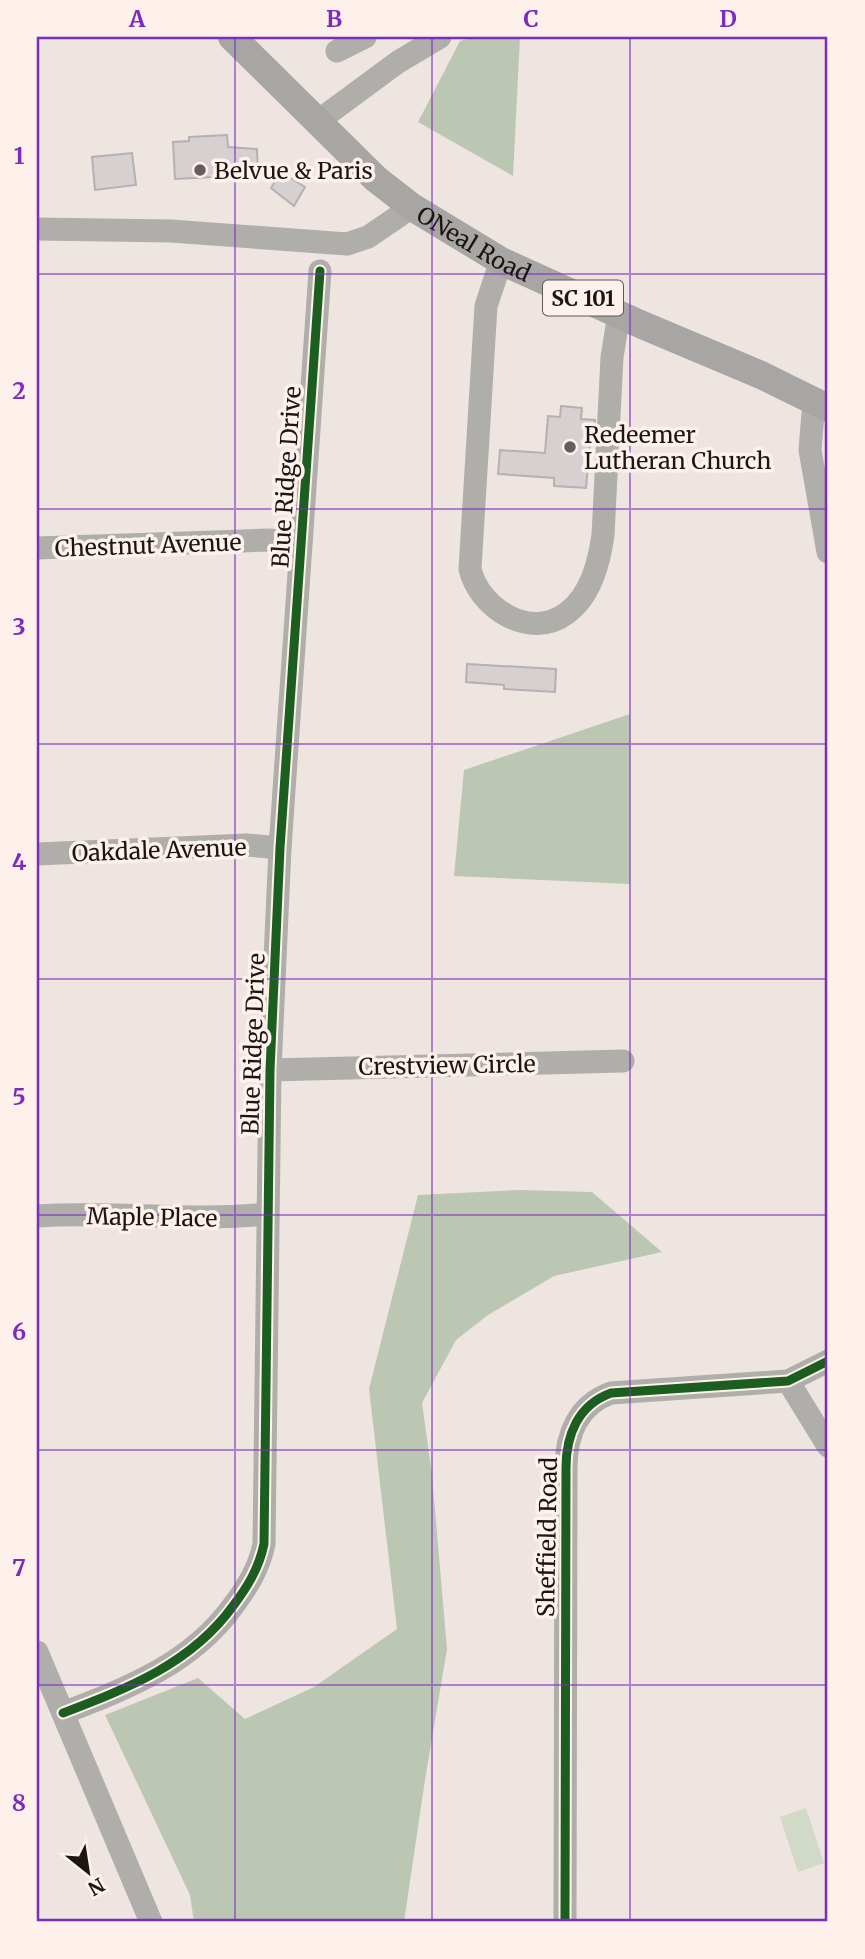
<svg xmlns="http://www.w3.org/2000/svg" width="865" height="1959" viewBox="0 0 865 1959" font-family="Merriweather,serif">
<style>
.green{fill:#d0dac7}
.forest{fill:#bcc7b3}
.building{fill:#d6d0d1;stroke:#b5b0b1;stroke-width:2}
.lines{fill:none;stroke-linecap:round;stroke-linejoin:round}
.minor{stroke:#afaeab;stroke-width:23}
.major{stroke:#a8a6a4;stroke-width:28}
.cycleway-casing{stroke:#fef1ec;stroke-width:13}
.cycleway{stroke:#1b5e20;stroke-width:9}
.grid{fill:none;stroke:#7b2cbf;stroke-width:2;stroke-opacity:0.55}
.poi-dot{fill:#655e5c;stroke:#fef1ec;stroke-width:2.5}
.labels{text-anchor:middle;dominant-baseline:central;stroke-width:7;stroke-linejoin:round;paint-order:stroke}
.shield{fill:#fef1ec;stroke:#5f5855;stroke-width:2}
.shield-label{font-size:21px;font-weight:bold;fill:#1b1614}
.poi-label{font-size:23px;fill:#1b1614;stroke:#fef1ec;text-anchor:start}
.street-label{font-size:23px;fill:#1b1614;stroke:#fef1ec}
.neatline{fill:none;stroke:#7b2cbf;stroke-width:2.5}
.grid-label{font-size:23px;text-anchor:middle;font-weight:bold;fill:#7b2cbf}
</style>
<rect width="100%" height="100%" fill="#eee5e1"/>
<path class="green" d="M806,1808L824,1863L798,1872L780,1817Z"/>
<g class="forest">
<path d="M475,37H520L513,176L418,122L460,41Z"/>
<path d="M630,714V884L454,876L464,770Z"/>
<path d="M520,1190L592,1192L662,1252L554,1276L488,1315L456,1340L422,1403L432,1475L447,1649L425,1780L404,1922H194L190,1895L105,1715L198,1678L245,1719L314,1687L397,1629L369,1389L418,1195Z"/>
</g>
<g class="building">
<path d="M227,135L228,147L257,149L258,175L175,179L173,142L189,141V137Z"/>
<path d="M132,153L136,185L95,190L92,157Z"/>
<path d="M281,172L305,187L294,206L271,188Z"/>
<path d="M561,406L582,408L581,419L595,420L594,444H590L586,488L554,486V478L498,474L500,450L545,453L548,416L560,417Z"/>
<path d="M467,664L556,669L555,692L504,689V685L466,682Z"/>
</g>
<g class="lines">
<g class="minor">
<path d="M337,51L365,37"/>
<path d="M318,121L398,62L440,37"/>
<path d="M37,229L171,231L347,244L368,237L412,207"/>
<path d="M501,261L486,306L470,569C479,608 530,641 567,613C591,595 599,563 603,535L612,357L619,314"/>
<path d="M814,401L810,450L828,552"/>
<path d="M37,548L267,540L301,542"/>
<path d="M37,854L247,845L280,848"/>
<path d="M270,1070L623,1061"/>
<path d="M37,1216C113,1211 191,1222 267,1214"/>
<path d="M788,1381L828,1446"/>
<path d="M37,1652L151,1922"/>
<path d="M63,1713C128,1688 191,1664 233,1606C248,1586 259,1568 264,1544L270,1070L280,848L320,271"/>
<path d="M565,1922L566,1468C566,1435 578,1405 611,1393L788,1381L828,1361"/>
</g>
<path class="major" id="s1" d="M232,37L376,179L412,207L501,261L640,324L761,375L828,408"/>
<defs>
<g id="cycleway">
<path d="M63,1713C128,1688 191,1664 233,1606C248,1586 259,1568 264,1544L270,1070L280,848L320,271"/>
<path d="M565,1922L566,1468C566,1435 578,1405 611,1393L788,1381L828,1361"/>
</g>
</defs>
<use href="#cycleway" class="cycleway-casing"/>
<use href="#cycleway" class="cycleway"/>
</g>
<path class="grid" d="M235,37V1922M432,37V1922M630,37V1922M37,274H828M37,509H828M37,744H828M37,979H828M37,1215H828M37,1450H828M37,1685H828"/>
<g class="poi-dot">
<circle cx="200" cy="170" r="7"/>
<circle cx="570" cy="447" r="7"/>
</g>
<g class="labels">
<rect class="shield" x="543" y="280.5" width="80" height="35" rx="5"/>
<g class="shield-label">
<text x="583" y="298">SC 101</text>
</g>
<g class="poi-label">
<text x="214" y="170">Belvue &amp; Paris</text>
<text x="584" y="434">Redeemer<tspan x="584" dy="26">Lutheran Church</tspan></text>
</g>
<g class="street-label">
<text stroke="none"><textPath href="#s1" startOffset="320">ONeal Road</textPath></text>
<text transform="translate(286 477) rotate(-86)">Blue Ridge Drive</text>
<text transform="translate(148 545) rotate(-2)">Chestnut Avenue</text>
<text transform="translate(159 850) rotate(-2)">Oakdale Avenue</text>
<text transform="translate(253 1044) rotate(-88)">Blue Ridge Drive</text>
<text transform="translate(447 1065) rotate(-1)">Crestview Circle</text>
<text transform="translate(152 1217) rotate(1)">Maple Place</text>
<text transform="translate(547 1537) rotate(-89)">Sheffield Road</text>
</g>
</g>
<rect width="865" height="1959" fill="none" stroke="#fef1ec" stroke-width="77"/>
<g transform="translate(88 1872) rotate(150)" stroke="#fef1ec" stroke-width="5" paint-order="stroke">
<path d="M0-5L12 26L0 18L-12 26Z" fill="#1b1614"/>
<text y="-10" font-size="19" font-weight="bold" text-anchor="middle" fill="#1b1614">N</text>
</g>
<rect x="38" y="38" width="788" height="1882" class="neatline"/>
<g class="grid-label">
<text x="137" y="27">A</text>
<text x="334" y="27">B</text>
<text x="531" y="27">C</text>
<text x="728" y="27">D</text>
<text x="19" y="164">1</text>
<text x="19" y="399">2</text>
<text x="19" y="635">3</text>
<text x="19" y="870">4</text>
<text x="19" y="1105">5</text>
<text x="19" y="1340">6</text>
<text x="19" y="1576">7</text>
<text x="19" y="1811">8</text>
</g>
</svg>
